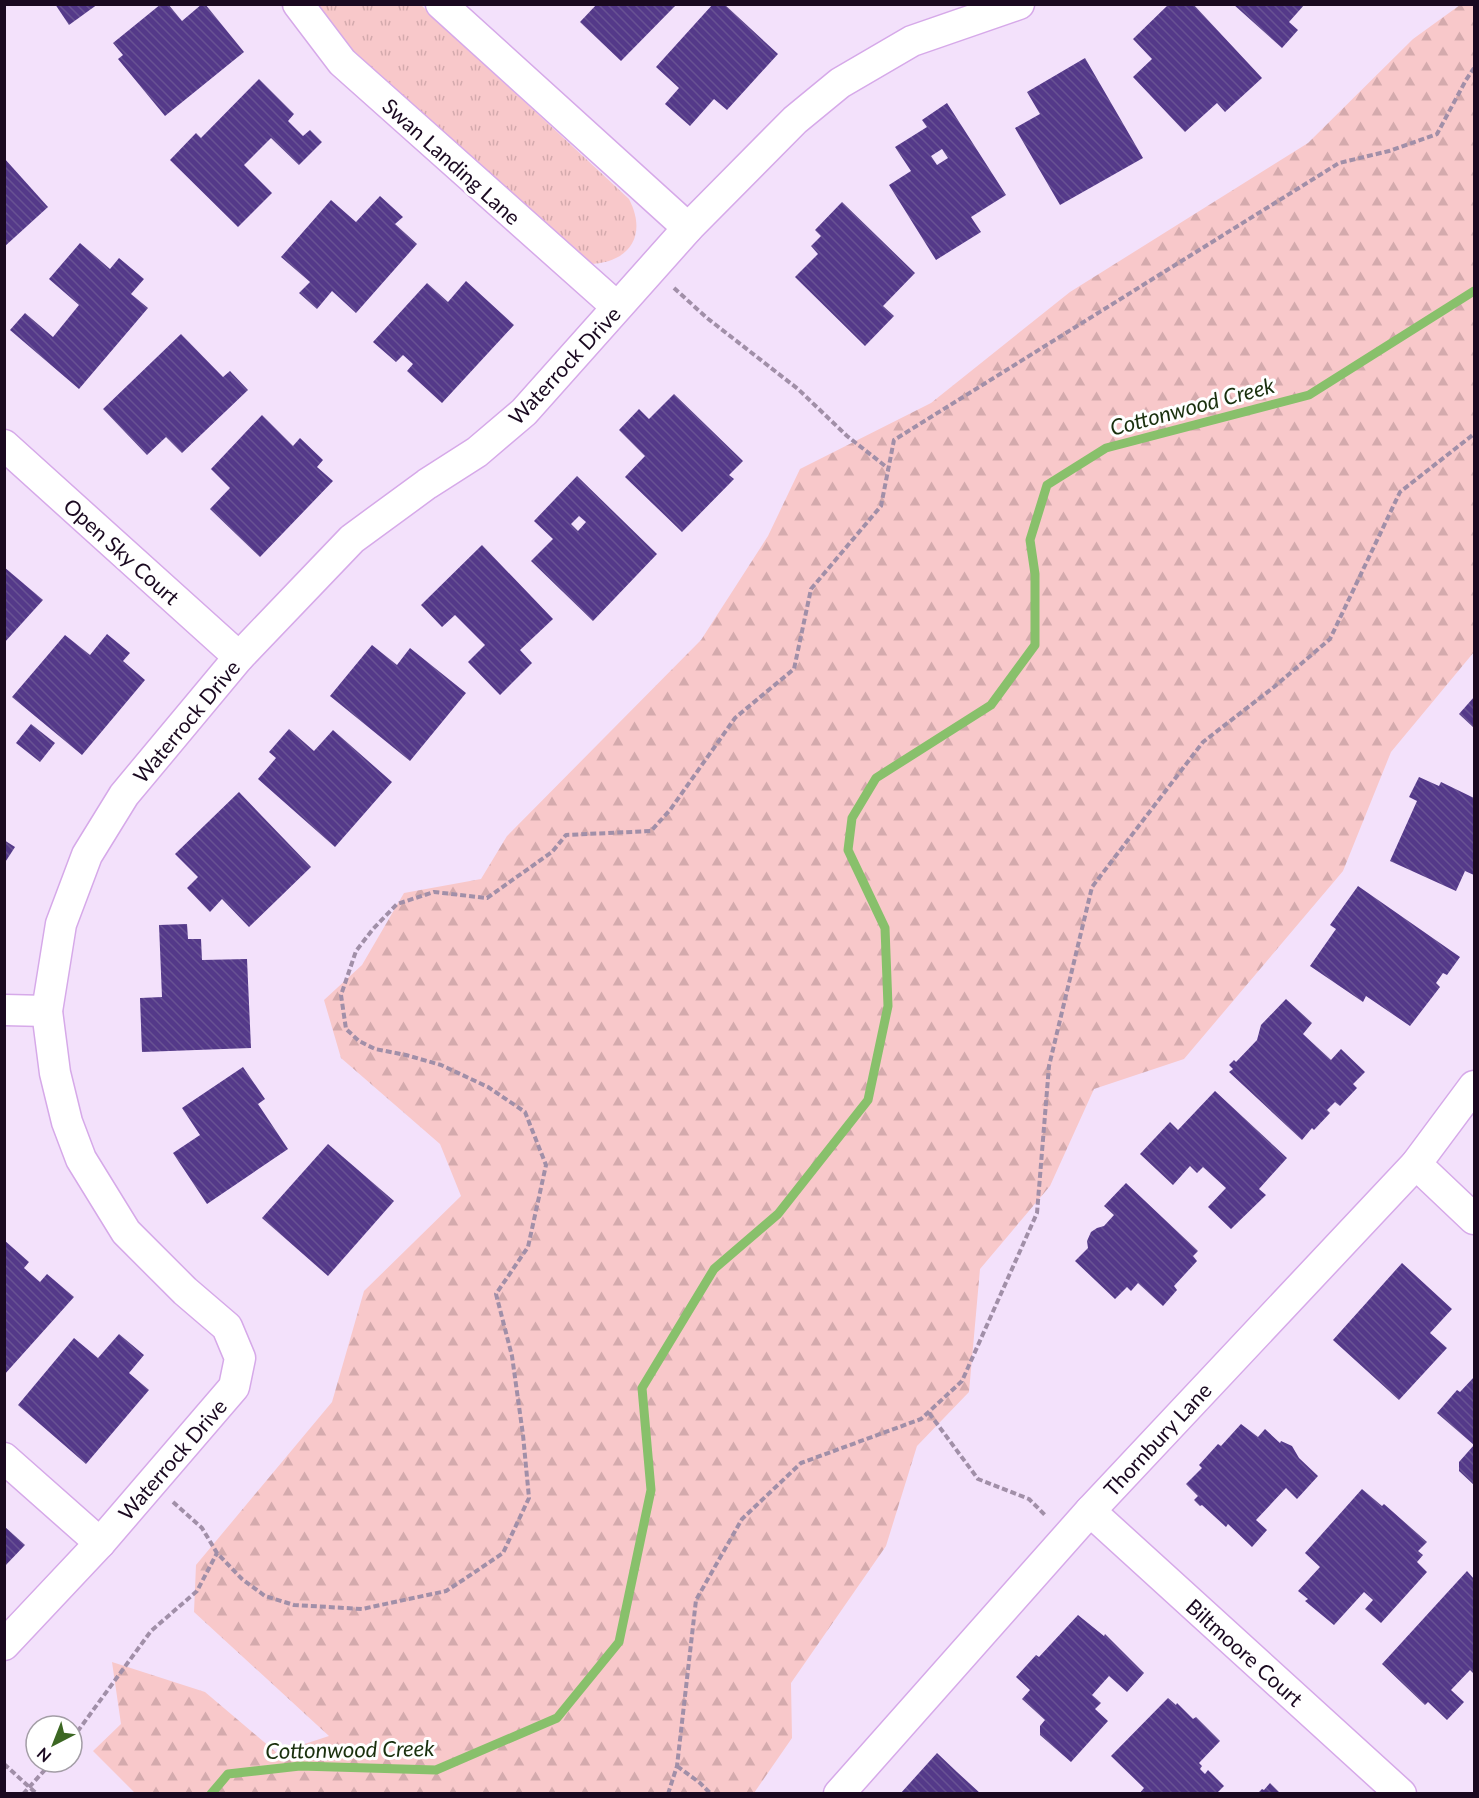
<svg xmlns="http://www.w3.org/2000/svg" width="1479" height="1798" viewBox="0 0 1479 1798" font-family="Lato,sans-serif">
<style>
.grass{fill:url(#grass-tufts)}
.forest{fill:url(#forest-firs)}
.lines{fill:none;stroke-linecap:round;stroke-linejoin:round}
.stream{stroke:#88c06b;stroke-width:9}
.building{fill:url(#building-back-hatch);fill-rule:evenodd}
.minor-casing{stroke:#d6a9e9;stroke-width:33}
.path{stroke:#a18fa8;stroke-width:4;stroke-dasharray:6 3;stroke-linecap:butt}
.minor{stroke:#fff;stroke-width:30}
.path-bridge{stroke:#a18fa8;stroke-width:4;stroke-dasharray:6 3;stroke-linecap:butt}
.labels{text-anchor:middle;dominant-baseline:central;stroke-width:6;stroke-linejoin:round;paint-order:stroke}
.street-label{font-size:21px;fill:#1a0920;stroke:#fff}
.water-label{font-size:22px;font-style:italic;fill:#1a300e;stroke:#fff}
</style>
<defs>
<pattern id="grass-tufts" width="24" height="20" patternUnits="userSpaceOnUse" patternTransform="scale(1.5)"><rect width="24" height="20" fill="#f8c8ca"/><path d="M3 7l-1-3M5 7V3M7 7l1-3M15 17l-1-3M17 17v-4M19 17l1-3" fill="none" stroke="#d4aaad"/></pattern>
<pattern id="forest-firs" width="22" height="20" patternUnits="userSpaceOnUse" patternTransform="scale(1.5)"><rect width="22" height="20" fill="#f8c8ca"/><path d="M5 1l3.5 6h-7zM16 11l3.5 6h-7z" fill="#d4aaad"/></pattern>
<pattern id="building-back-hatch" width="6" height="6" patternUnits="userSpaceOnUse" patternTransform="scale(1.5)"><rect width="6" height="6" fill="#543989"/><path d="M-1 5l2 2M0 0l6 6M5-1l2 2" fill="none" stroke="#685293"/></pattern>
</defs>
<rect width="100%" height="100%" fill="#f3e1fb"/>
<path class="grass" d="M316,5H421L629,199C648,236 629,263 589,264L377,75L347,44Z"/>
<path class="forest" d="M1460,5H1474V652L1391,752L1343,871L1184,1059L1094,1089L1050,1186L980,1269L969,1392L917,1446L886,1546L791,1683L792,1738L754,1793H135L93,1751L121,1724L112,1662L205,1692L277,1753L329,1736L194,1612L196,1565L332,1402L364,1291L461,1196L440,1144L341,1058L324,1000L362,965L404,893L481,879L507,836L701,640L768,536L800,469L931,403L1070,292L1308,143L1413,39Z"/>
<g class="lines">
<path class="stream" d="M211,1794L228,1774L300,1766L436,1770L557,1718L619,1642L651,1490L642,1388L714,1269L778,1214L868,1100L888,1006L885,928L848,850L852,818L876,778L991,705L1035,645V574L1030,540L1047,485L1106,448L1309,395L1474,291"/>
</g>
<g class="building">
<path d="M55,4H98L69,25Z"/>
<path d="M161,4H168L182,21L202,4H205L244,52L165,116L118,59L123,55L113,43Z"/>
<path d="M597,4H677L621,61L580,22Z"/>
<path d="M713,4H724L778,54L727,110L714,99L690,126L665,104L679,88L656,67Z"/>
<path d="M1169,4H1193L1262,78L1225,112L1217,103L1185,132L1133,77L1152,59L1133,39Z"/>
<path d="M1233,4H1305L1289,22L1298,30L1282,48Z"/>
<path d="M1085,58L1143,158L1060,205L1015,128L1040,114L1027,92Z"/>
<path d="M259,79L294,114L288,121L303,136L310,130L322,142L299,165L271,138L244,165L272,193L238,227L170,160L196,133L201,138Z"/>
<path d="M947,103L1006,195L971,217L981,232L936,260L889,185L911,171L895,147L927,127L922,120ZM942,149L948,158L937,165L931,156Z"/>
<path d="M4,158L48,207L4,247Z"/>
<path d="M380,196L403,217L395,224L417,244L356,313L332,291L317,309L299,293L310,282L281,257L331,200L356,222Z"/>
<path d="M842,202L915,273L883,306L894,316L865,346L795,277L818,254L811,246L821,236L815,230Z"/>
<path d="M80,243L110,269L119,258L144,279L131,294L148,308L79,389L10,330L25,313L53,337L79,305L49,279Z"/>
<path d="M466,281L514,325L442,403L407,371L413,364L403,355L396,362L373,342L427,283L448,302Z"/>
<path d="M181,334L223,377L230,371L248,390L182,453L166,437L147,455L103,409Z"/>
<path d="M674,394L743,461L729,475L734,479L682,532L625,477L645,456L619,430L639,409L649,419Z"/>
<path d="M262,415L293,446L300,438L323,460L317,467L333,481L260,557L210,509L230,488L211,469Z"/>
<path d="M577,476L657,554L593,621L531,561L553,539L534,521ZM579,516L586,522L578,531L571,524Z"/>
<path d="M482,545L553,619L520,650L532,663L500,695L468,662L485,645L455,615L442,627L421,605Z"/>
<path d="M4,567L43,600L4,643Z"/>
<path d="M107,634L130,653L123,661L145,680L82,755L12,697L65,635L90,655Z"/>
<path d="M372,645L397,665L410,648L466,693L410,761L330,696Z"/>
<path d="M1474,697V728L1459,714Z"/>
<path d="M31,724L55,743L40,762L16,743Z"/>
<path d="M289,729L314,751L333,730L392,782L335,847L258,779L276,758L269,752Z"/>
<path d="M1419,777L1439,786L1441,782L1474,798V875L1465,871L1456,891L1390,861L1417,801L1409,797Z"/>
<path d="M239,792L311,867L249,927L222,899L210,912L187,888L198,877L175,854Z"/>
<path d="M4,840L15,847L4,864Z"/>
<path d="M1358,886L1460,957L1447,975L1443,973L1436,983L1440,987L1410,1026L1366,996L1363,1002L1310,966L1336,929L1330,925Z"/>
<path d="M187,924L188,939H201L202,960L247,959L251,1048L142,1052L140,998L162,997L159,925Z"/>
<path d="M1286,999L1312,1023L1303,1034L1331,1060L1341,1049L1365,1072L1353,1084L1357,1088L1340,1106L1335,1102L1327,1110L1330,1113L1314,1130L1312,1128L1302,1140L1229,1072L1233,1069L1229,1065L1234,1060L1236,1062L1257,1040L1261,1025Z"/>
<path d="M243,1067L265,1099L258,1104L288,1149L207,1204L173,1153L200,1135L182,1108Z"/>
<path d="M1215,1091L1287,1158L1259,1189L1266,1195L1231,1229L1208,1207L1226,1188L1203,1167L1197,1173L1190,1166L1173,1185L1140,1154L1170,1122L1178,1130Z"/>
<path d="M328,1144L394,1201L328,1276L262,1218Z"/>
<path d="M1126,1183L1198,1251L1193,1256L1197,1261L1174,1286L1177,1290L1163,1306L1138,1283L1131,1291L1127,1287L1115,1299L1075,1261L1088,1248L1087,1241L1091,1232L1097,1228L1104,1226L1114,1215L1104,1206Z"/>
<path d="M4,1240L29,1262L24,1268L40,1282L47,1274L74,1297L4,1375Z"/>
<path d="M1402,1263L1452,1309L1430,1333L1447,1348L1399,1400L1333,1340Z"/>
<path d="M119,1334L144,1355L129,1373L149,1390L86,1464L18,1405L74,1338L98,1358Z"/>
<path d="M1474,1377V1485L1459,1471V1462L1474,1445L1437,1413L1457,1390L1460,1392Z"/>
<path d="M1241,1424L1258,1437L1265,1429L1280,1443L1281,1441L1292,1446L1299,1458L1318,1476L1297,1499L1286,1488L1256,1520L1267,1530L1252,1547L1228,1524L1226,1527L1202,1505L1200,1506L1194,1500L1198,1496L1186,1484L1202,1468L1199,1465L1218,1444L1221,1446Z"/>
<path d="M1362,1489L1382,1506L1384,1504L1427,1542L1418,1551L1423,1555L1417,1562L1427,1572L1381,1623L1365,1609L1373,1600L1364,1592L1334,1625L1305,1601L1308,1599L1298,1591L1320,1567L1305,1553Z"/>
<path d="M4,1526L25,1545L4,1567Z"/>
<path d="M1467,1571L1474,1579V1674L1470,1670L1451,1690L1464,1702L1447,1720L1428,1702L1425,1705L1382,1664Z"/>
<path d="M1078,1615L1104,1636L1105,1634L1144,1673L1127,1692L1109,1676L1092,1695L1101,1703L1095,1709L1108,1721L1071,1762L1040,1735V1726L1045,1720L1022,1699L1030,1690L1016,1677L1036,1655L1039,1657Z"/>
<path d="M1168,1698L1176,1705L1177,1703L1193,1719L1196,1717L1220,1741L1199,1763L1202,1766L1200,1769L1205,1774L1208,1770L1224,1786L1216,1794H1139L1144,1788L1111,1756Z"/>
<path d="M937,1753L957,1772L981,1794H900Z"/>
<path d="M1270,1783L1281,1794H1257L1262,1789L1264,1790Z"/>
</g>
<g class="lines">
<defs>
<g id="minor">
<path d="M298,4L342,62L617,307"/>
<path d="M441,4L688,228"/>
<path d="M4,445L239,657"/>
<path d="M4,1010L47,1011"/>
<path d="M1416,1164L1474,1219"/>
<path d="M4,1458L100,1543"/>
<path d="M1090,1511L1401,1794"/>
<path d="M4,1645L100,1543L234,1387L240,1358L227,1327L185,1291L126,1232L81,1159L67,1122L55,1073L47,1011L61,924L87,855L124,795L239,657L352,539L427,484L477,452L524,412L688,228L795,120L840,83L912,41L1019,4"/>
<path d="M839,1794L1090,1511L1416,1164L1474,1086"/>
</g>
</defs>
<use href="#minor" class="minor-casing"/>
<g class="path">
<path d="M674,288L707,318L798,389L847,436L889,469"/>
<path d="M929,1413L978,1479L1029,1499L1045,1515"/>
<path d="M173,1502L202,1528L217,1553L242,1579L265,1596L294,1605L362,1609L446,1591L463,1580L503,1553L529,1498L523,1435L512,1356L496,1294L528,1247L546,1165L525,1112L488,1087L441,1065L406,1055L375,1049L359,1041L346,1029L341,995L356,951L373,929L397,904L434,892L487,898L552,852L566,835L651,831L670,810L735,718L794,669L811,589L881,506L894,440L1339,163L1389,151L1437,134L1466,80L1474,68"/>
<path d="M72,1739L151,1631L197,1591L217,1553"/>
<path d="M677,1766L700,1783L711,1794"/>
<path d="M23,1794L52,1762"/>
<path d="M668,1794L677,1766L696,1600L742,1519L801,1463L921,1419L962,1381L1037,1213L1049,1066L1092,887L1203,742L1274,687L1330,639L1400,492L1474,434"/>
</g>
<use href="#minor" class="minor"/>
<path class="path-bridge" d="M4,1764L37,1794"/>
</g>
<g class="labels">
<g class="street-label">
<text transform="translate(452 161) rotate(42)">Swan Landing Lane</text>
<text transform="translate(564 365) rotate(-47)">Waterrock Drive</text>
<text transform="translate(122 551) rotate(42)">Open Sky Court</text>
<text transform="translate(186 721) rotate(-50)">Waterrock Drive</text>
<text transform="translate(1157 1439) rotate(-47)">Thornbury Lane</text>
<text transform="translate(172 1459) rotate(-49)">Waterrock Drive</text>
<text transform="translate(1245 1652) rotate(42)">Biltmoore Court</text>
</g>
<g class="water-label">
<text transform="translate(1192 406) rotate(-15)">Cottonwood Creek</text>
<text transform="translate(350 1749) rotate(-1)">Cottonwood Creek</text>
</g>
</g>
<rect width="1479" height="1798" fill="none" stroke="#1a0920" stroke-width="12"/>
<g transform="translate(54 1744) rotate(222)"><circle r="28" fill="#ffffff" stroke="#a39da6" stroke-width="1.5"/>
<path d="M0-4.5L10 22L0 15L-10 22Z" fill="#3c6723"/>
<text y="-9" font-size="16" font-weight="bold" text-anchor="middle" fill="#1a0920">N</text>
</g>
</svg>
